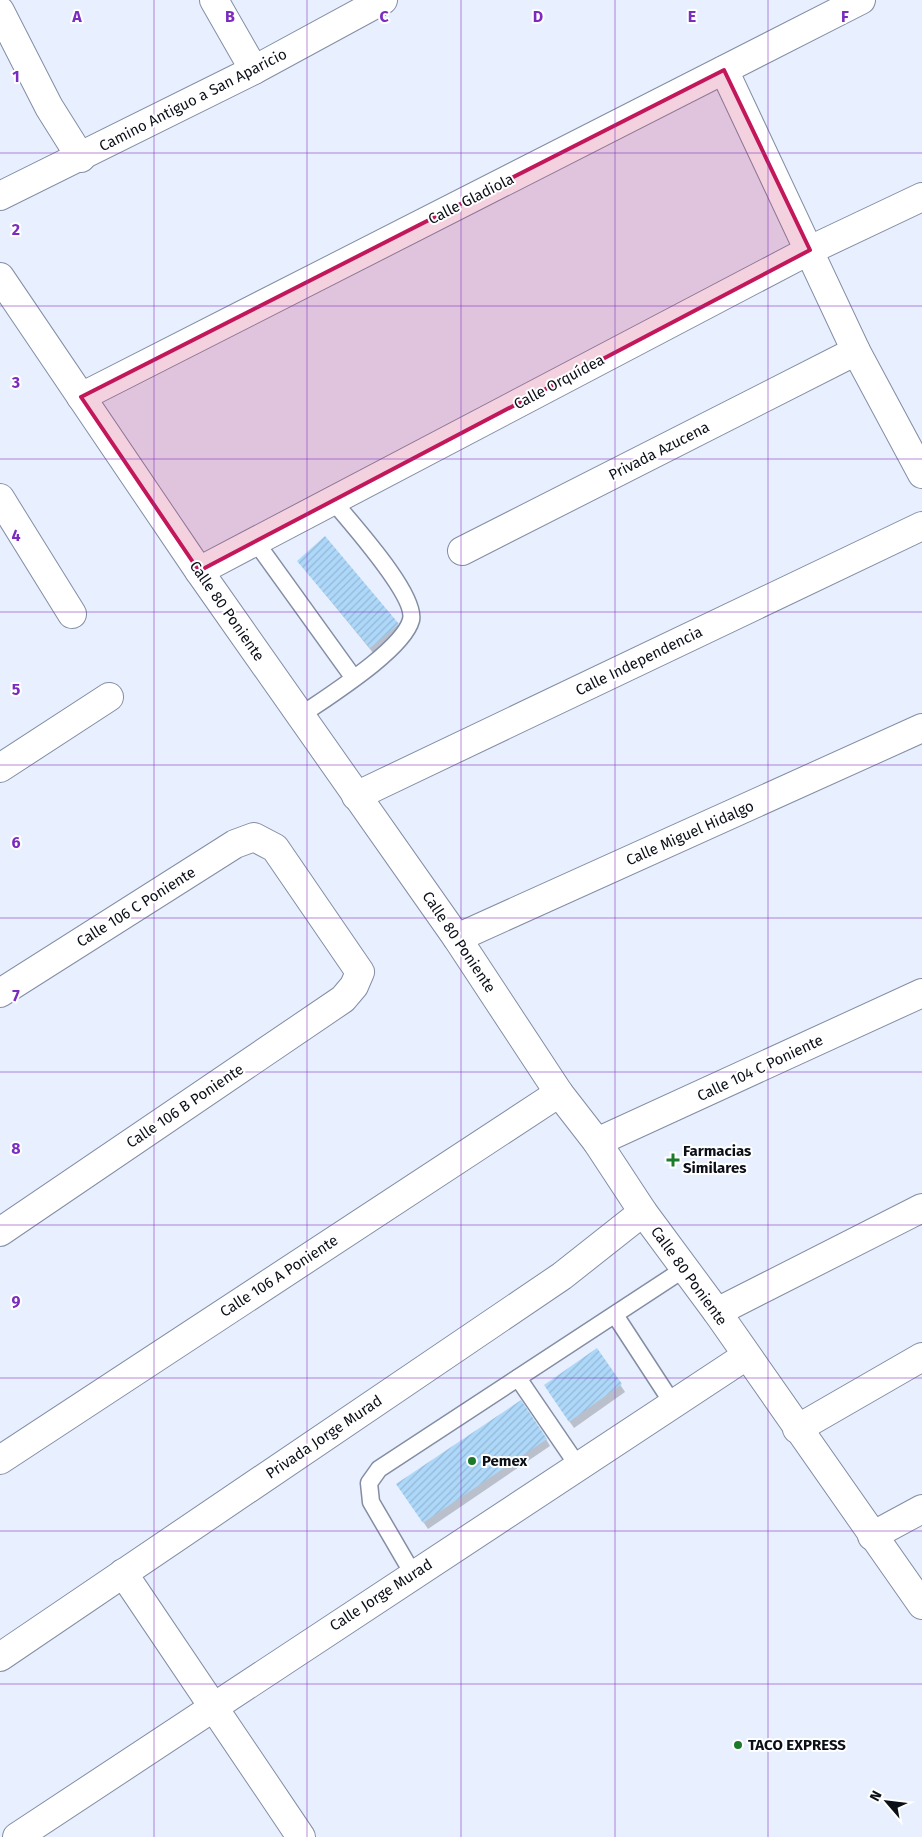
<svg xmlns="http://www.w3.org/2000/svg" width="922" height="1837" viewBox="0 0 922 1837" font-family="'Fira Sans',sans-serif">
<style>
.shadow{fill:#0003}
.building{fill:url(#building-hatch)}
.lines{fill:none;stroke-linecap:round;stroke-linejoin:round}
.service-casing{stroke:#838ea5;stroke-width:19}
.minor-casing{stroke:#838ea5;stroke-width:30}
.tertiary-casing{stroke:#838ea5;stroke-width:30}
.service{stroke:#fff;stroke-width:16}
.minor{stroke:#fff;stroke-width:28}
.tertiary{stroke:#fff;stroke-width:28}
.marked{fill:#c2185b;fill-opacity:0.2;stroke:#c2185b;stroke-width:4;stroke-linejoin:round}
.grid{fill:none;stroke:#7b2cbf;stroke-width:1;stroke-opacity:0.55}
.poi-dot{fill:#1c7b2b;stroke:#fff;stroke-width:2}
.labels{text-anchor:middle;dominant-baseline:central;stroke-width:4;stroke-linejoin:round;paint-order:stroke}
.street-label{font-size:15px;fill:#0b0f17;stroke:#fff}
.poi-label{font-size:15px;font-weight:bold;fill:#0b0f17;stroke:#fff;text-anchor:start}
.grid-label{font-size:16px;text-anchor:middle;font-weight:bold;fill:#7b2cbf;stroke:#fff;stroke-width:4;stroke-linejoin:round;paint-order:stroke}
</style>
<defs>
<pattern id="building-hatch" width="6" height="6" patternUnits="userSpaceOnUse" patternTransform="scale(1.25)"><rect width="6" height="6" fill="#aed8f9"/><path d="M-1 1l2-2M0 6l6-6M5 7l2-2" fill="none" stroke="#94b8d5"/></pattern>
</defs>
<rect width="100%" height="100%" fill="#e8effe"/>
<g class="shadow">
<path d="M298,561L398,624L402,631L374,654Z"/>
<path d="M597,1349L625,1392L574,1428L549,1392Z"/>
<path d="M546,1439L550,1446L428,1529L402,1490Z"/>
</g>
<g class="building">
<path d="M325,536L399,624L370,648L297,561Z"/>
<path d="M597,1348L622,1384L569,1422L544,1385Z"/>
<path d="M521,1400L547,1439L423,1523L396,1484Z"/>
</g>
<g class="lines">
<defs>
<g id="service">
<path d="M255,541L353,677"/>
<path d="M300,716C327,697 403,650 411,620C417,595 350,522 333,501"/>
<path d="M615,1315L673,1404"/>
<path d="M518,1378L578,1466"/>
<path d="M413,1574L371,1502L369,1483L379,1469L684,1269"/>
</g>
<g id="minor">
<path d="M214,0L254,70"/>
<path d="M0,11L49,107L81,158"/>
<path d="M724,70L856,351L922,474"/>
<path d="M81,397L861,0"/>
<path d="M0,498L72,614"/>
<path d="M462,551L856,351"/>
<path d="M199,571L810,250L922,197"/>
<path d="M0,768L109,697"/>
<path d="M356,796L922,526"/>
<path d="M457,938L922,728"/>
<path d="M0,993L235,844L254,837L275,848L360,972L354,986L343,999L0,1232"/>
<path d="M597,1142L922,993"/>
<path d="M717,1312L922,1208"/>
<path d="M797,1429L922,1357"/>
<path d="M0,1460L559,1093"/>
<path d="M872,1536L922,1509"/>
<path d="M123,1573L301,1837"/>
<path d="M0,1657L562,1276L643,1212"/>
<path d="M17,1837L746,1356"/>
</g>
<g id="tertiary">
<path d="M0,196L254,70L383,0"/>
<path d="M0,277L199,571L457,938L559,1093L597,1142L643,1212L717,1312L922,1605"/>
</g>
</defs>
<use href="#service" class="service-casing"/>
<use href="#minor" class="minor-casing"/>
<use href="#tertiary" class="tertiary-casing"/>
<use href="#service" class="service"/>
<use href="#minor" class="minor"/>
<use href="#tertiary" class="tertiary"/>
</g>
<path class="marked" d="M724,70L810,250L199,571L81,397Z"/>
<path class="grid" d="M154,0V1837M307,0V1837M461,0V1837M615,0V1837M768,0V1837M0,153H922M0,306H922M0,459H922M0,612H922M0,765H922M0,918H922M0,1072H922M0,1225H922M0,1378H922M0,1531H922M0,1684H922"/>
<g class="poi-dot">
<path d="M670.5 1152.5h5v5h5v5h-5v5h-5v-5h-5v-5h5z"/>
<circle cx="472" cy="1461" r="5"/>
<circle cx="738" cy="1745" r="5"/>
</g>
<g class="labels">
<g class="street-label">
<text transform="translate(193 100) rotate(-27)">Camino Antiguo a San Aparicio</text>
<text transform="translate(471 199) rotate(-27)">Calle Gladiola</text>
<text transform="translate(559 382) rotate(-28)">Calle Orquídea</text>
<text transform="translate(659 451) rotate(-27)">Privada Azucena</text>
<text transform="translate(227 611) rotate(55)">Calle 80 Poniente</text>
<text transform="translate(639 661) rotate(-26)">Calle Independencia</text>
<text transform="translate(690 833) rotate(-24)">Calle Miguel Hidalgo</text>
<text transform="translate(136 907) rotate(-32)">Calle 106 C Poniente</text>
<text transform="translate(459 942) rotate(56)">Calle 80 Poniente</text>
<text transform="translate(760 1068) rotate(-25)">Calle 104 C Poniente</text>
<text transform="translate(185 1106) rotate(-34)">Calle 106 B Poniente</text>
<text transform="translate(279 1276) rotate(-33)">Calle 106 A Poniente</text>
<text transform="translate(689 1276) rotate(54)">Calle 80 Poniente</text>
<text transform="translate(324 1437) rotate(-34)">Privada Jorge Murad</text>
<text transform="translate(381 1595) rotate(-33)">Calle Jorge Murad</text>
</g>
<g class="poi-label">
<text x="683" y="1151">Farmacias<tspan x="683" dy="17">Similares</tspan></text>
<text x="482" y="1461">Pemex</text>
<text x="748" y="1745">TACO EXPRESS</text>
</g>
</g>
<g class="grid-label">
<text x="77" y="22">A</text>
<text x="230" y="22">B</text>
<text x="384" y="22">C</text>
<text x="538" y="22">D</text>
<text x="692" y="22">E</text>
<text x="845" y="22">F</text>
<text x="16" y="82">1</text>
<text x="16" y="235">2</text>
<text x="16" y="388">3</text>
<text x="16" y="541">4</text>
<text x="16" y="695">5</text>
<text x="16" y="848">6</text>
<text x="16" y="1001">7</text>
<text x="16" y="1154">8</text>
<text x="16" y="1307">9</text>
</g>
<g transform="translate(887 1802) rotate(298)" stroke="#ffffff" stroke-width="4" paint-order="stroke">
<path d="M0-4L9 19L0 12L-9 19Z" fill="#0b0f17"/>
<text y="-8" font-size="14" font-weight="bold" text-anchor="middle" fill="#0b0f17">N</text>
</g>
</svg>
